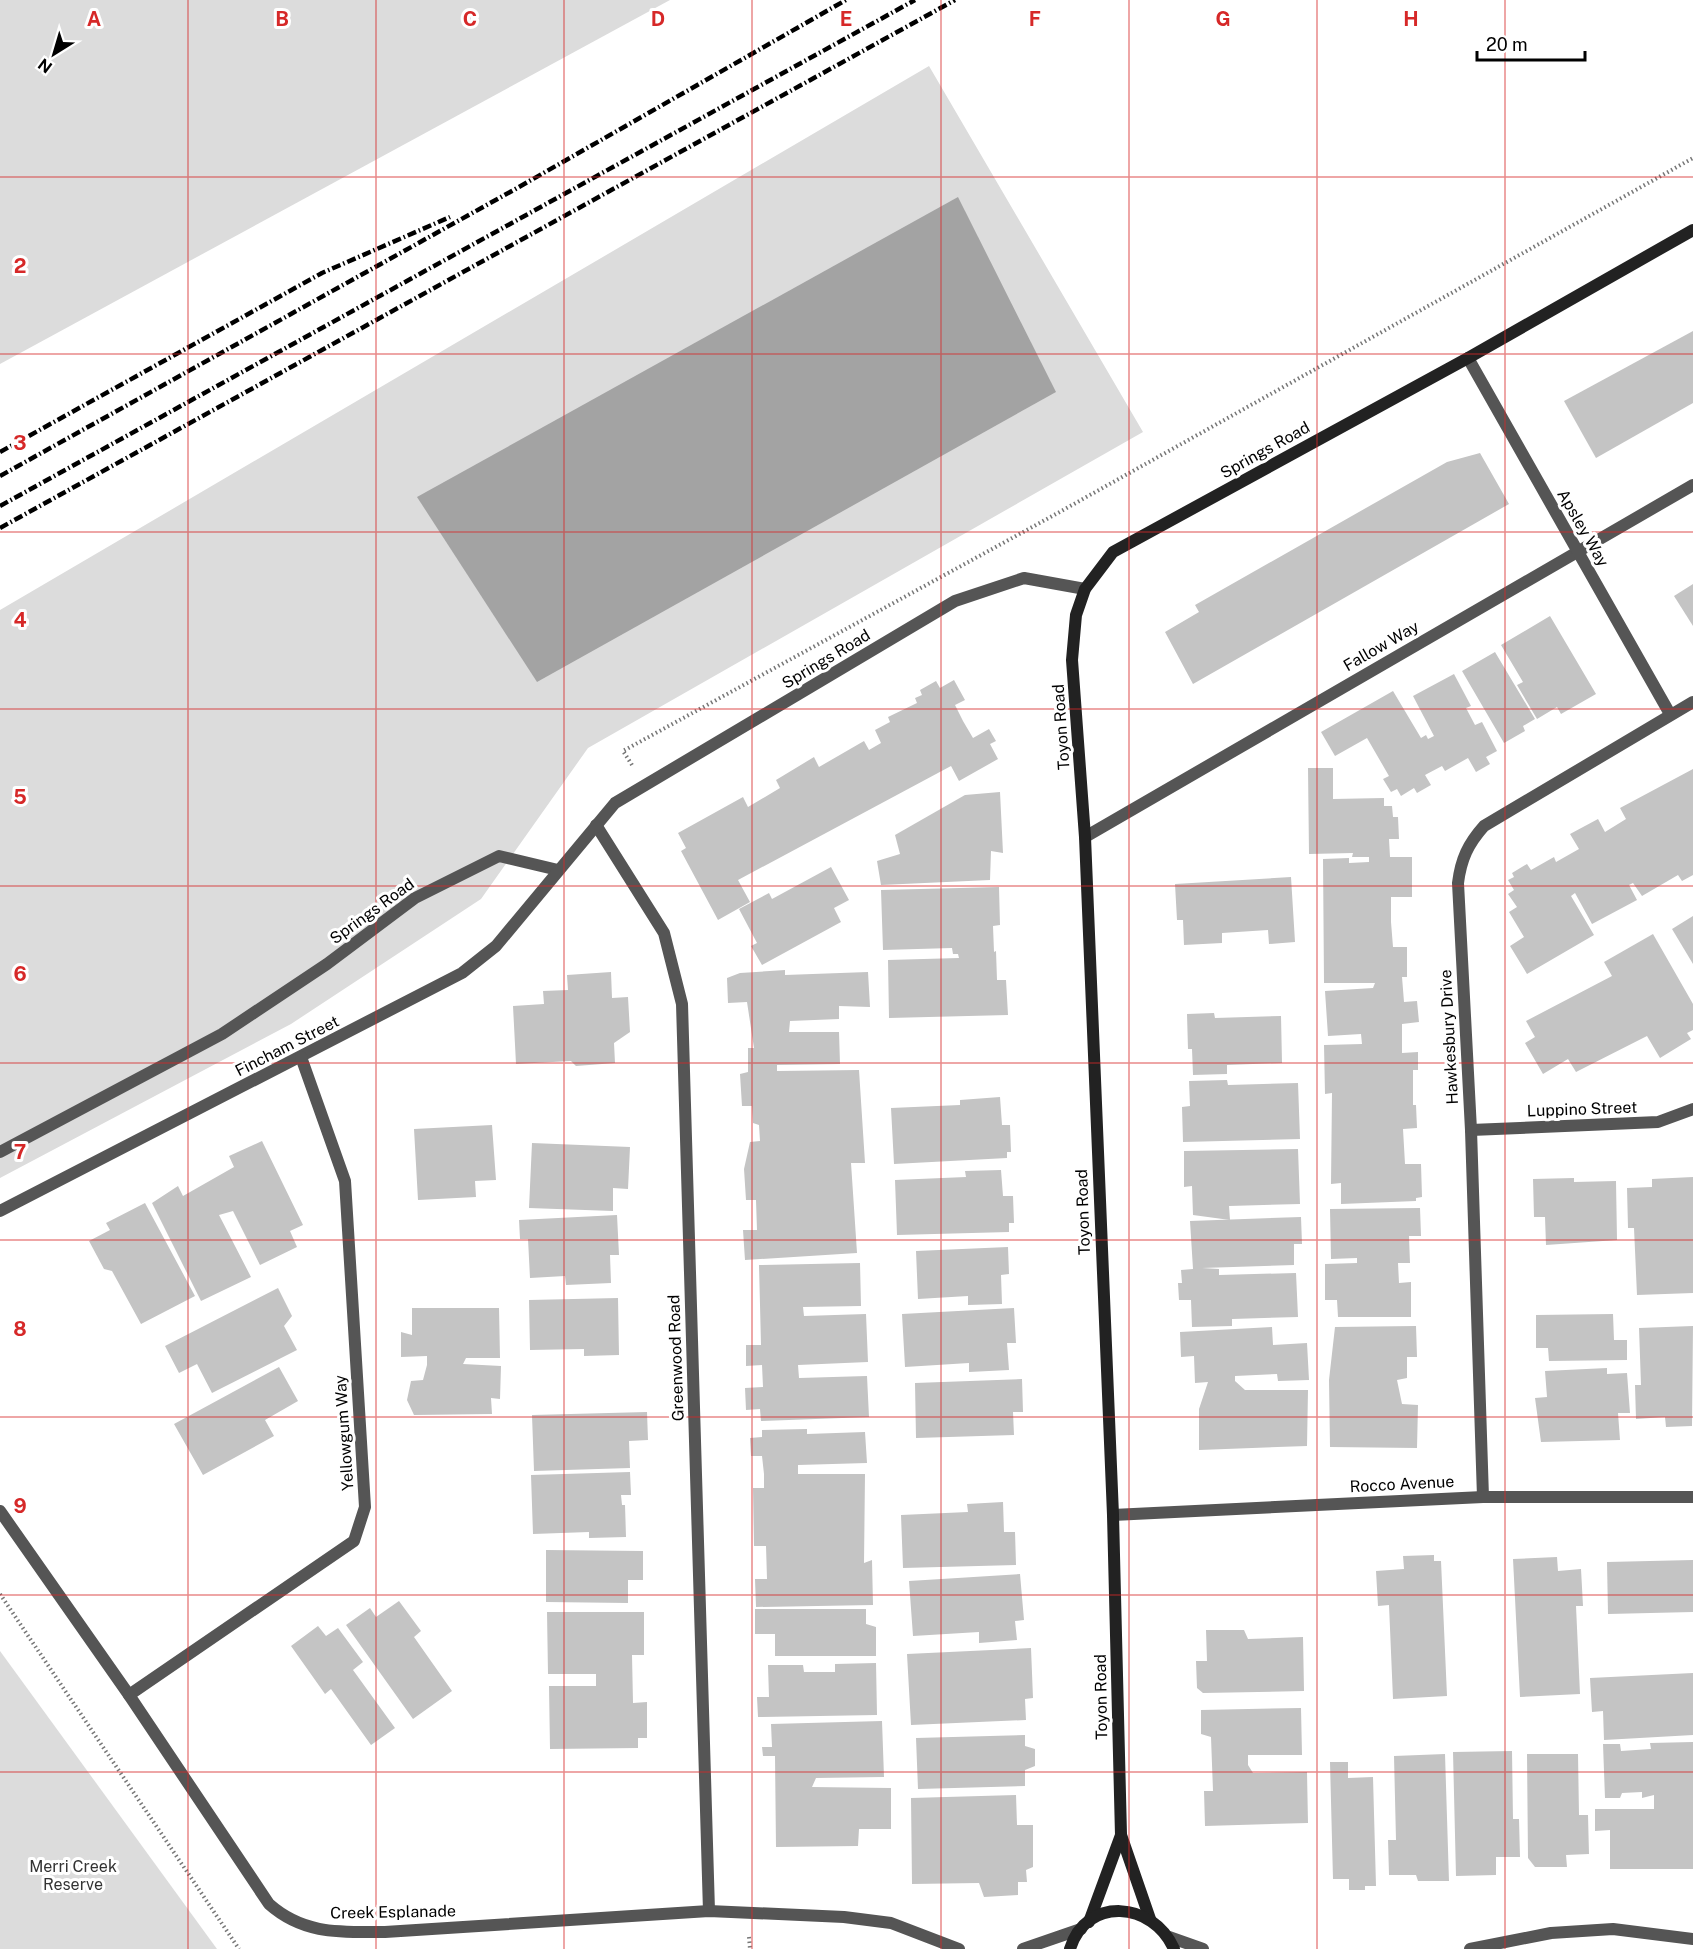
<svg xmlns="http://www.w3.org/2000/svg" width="1693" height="1949" viewBox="0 0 1693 1949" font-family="'Public Sans',sans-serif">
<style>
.green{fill:#dcdcdc}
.water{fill:#a3a3a3}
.building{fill:#c4c4c4}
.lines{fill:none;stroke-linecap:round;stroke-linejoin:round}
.path{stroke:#777;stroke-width:4;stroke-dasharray:1.5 3;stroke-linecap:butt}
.lane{stroke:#555;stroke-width:12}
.street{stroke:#555;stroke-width:12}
.secondary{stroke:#222;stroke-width:12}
.rail{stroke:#000;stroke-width:4.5;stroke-dasharray:9 3 1.5 3;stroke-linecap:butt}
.grid{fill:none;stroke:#d62828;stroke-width:1.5;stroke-opacity:0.55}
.labels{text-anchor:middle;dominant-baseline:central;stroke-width:6;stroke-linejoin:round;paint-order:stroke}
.street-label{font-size:16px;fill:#000;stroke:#fff}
.park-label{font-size:16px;fill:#333;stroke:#fff}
.grid-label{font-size:20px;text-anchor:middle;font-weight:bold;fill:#d62828;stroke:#fff;stroke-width:6;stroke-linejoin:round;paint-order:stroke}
</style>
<rect width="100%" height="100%" fill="#fff"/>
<g class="green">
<path d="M0,0H670L0,364Z"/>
<path d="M929,66L1143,432L588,748L481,899L291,1024L0,1178V610Z"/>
<path d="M0,1651L217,1949H0Z"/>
</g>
<path class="water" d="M958,197L1056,392L537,682L417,497Z"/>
<g class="building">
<path d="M1693,331V403L1596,458L1564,401Z"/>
<path d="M1480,453L1509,504L1193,684L1165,632L1199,612L1195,605L1447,462Z"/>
<path d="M1693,584V626L1674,596Z"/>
<path d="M1550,616L1596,694L1561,714L1557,707L1537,719L1517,685L1523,682L1501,645Z"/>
<path d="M1495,652L1535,719L1523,726L1525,731L1504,743L1462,671Z"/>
<path d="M1454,674L1471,706L1466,708L1475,725L1482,722L1497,751L1486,757L1490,764L1476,772L1468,758L1445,771L1442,766L1425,775L1431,785L1417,793L1414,788L1401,796L1397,789L1391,792L1383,779L1389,776L1367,738L1335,756L1321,732L1393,691L1421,738L1426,735L1428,739L1434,736L1413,696Z"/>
<path d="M954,680L965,700L955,705L963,721L973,738L989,729L996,741L990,744L998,759L959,781L951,766L738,880L750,902L718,920L681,851L686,848L678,833L743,797L748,807L765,797L780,788L776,780L814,757L819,767L864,741L869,750L881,743L875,730L890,722L888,717L917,703L915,698L922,695L920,690L936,681L940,688Z"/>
<path d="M1308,768H1333V799L1384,798V806H1392L1393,817H1398L1399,839H1389L1390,857H1412V897H1391V922L1393,947H1407V977H1402L1404,1002L1417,1001L1419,1022L1402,1024V1053L1418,1052V1070H1413V1105H1416L1417,1128L1403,1129L1405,1164H1421L1422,1197L1416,1198V1201L1341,1204V1183L1331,1184L1332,1093L1325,1094L1324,1045L1362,1044L1361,1034L1328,1036L1325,991L1373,988L1375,983H1324L1323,859L1349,858V863L1369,862V857H1352L1353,853L1309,854Z"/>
<path d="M1693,769V875L1682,881L1678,875L1642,896L1633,883L1629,885L1637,900L1592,924L1575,893L1571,896L1594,935L1527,974L1510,946L1524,937L1509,912L1517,907L1508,894L1514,890L1508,880L1514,877L1512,873L1527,864L1531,870L1554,857L1556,862L1579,849L1570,834L1598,819L1605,832L1626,819L1620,808Z"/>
<path d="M1000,792L1003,853L991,851L990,880L881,885L877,861L900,854L895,835L965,795Z"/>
<path d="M831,867L849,900L834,908L841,922L762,965L751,946L757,943L739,909L769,893L772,899Z"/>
<path d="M1291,877L1295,942L1269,944L1268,930L1222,933V943L1184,945L1183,920H1177L1175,884Z"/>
<path d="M999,887L1000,925L993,926L994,952L996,951L997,980H1006L1008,1015L889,1018L888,960L959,958L958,954H953L952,948L883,950L881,890Z"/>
<path d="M1693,916V964L1672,929Z"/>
<path d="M1653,934L1693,1004V1030L1687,1033L1691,1039L1660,1058L1647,1036L1576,1072L1568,1059L1543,1074L1525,1043L1535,1037L1526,1021L1612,976L1604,962Z"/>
<path d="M785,970V975L868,972L870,1007L839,1006V1019L790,1021L789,1032H839L840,1064L777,1065V1071L859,1070L865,1163H851L857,1253L745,1260L743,1230H757L756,1200H746L744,1169L750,1142L760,1141L759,1125L753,1123L752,1106H742L740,1074L748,1072V1048H754L747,1002L728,1003L727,978L740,973Z"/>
<path d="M611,972L612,998L628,997L630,1032L614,1043L615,1063L576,1066L571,1061L516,1064L513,1006L544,1004L543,991L568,990L567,975Z"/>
<path d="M1214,1013L1215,1018L1281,1016L1282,1063L1227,1065V1074L1193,1075L1192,1049H1188L1187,1014Z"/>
<path d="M1227,1080L1228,1085L1298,1083L1300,1139L1183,1142L1182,1107L1190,1106L1189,1081Z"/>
<path d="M1000,1097L1002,1125H1010L1011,1152H1007V1158L894,1164L891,1108L960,1105V1100Z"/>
<path d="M492,1125L496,1180L475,1181L476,1197L418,1200L414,1129Z"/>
<path d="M262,1141L303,1225L290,1231L297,1247L260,1265L233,1211L219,1215L251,1277L201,1301L152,1203L178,1186L183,1196L234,1167L229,1156Z"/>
<path d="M532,1143L630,1147L628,1189L613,1188V1211L529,1208Z"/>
<path d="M1298,1149L1300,1204L1229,1206L1230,1220L1193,1215L1192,1186L1184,1187V1151Z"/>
<path d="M1001,1170L1003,1196H1013L1014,1223H1009V1232L897,1235L895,1180L966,1177L965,1171Z"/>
<path d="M1693,1177V1293L1637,1295L1634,1228H1628L1627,1188L1652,1187V1179Z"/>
<path d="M1574,1178V1182L1616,1181L1617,1240L1546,1245L1545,1217H1534L1533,1179Z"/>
<path d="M145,1203L195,1296L141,1324L112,1271L104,1269L89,1241L110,1230L106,1223Z"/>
<path d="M1420,1208L1421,1236H1409L1410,1263H1398L1399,1283L1411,1282V1317H1338L1337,1300H1325V1264L1357,1263V1258L1331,1259L1330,1209Z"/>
<path d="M617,1215L619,1255H610L611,1283L566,1285L565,1276L530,1278L528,1239H520L519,1220Z"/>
<path d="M1301,1217L1302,1244H1294V1265L1202,1268L1219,1269V1275L1296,1273L1298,1317L1232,1319V1326L1192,1327L1191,1300H1179L1178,1283H1182L1181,1270L1193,1269L1190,1221Z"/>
<path d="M1008,1247L1009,1274L1001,1275L1002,1304L968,1305V1296L918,1299L916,1251Z"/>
<path d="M860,1263L861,1306L803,1307L804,1316L866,1314L868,1362L798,1365L799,1378L867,1376L869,1417L761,1421L760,1409L746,1410L745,1388L763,1387L762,1365L746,1366V1345H761L759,1265Z"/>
<path d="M278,1288L292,1316L284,1326L297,1350L212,1393L197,1364L179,1373L165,1346Z"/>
<path d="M618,1298L619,1355L584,1356V1349L530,1350L529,1300Z"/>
<path d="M412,1308H499L500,1358H466L463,1364L501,1366L500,1399L491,1398L492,1414L414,1415L407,1400L411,1381L423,1380L427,1365V1356L401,1357V1332L412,1335Z"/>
<path d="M1014,1308L1016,1343H1007L1009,1370L969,1372V1363L905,1367L902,1314Z"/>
<path d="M1613,1314L1614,1340H1627V1360L1549,1361L1548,1348H1536V1315Z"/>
<path d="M1416,1326L1417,1357H1407V1378L1397,1380L1402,1404L1418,1405L1417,1448L1330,1447L1329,1380L1335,1327Z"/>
<path d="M1693,1326L1692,1426L1666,1427L1665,1417L1636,1419L1635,1385H1641L1639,1328Z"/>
<path d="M1272,1327L1273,1345L1307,1343L1309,1380L1278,1381L1277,1374L1235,1376V1381L1245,1390H1308L1307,1446L1199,1450V1409L1208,1382L1195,1383L1194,1356L1181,1357L1180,1332Z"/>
<path d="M279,1367L298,1401L265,1420L274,1436L203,1475L174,1424Z"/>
<path d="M1607,1368V1374L1627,1373L1630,1413H1618L1620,1440L1541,1442L1535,1398L1547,1397L1545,1371Z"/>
<path d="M1022,1379L1023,1412H1013L1014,1435L916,1438L915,1383Z"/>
<path d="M647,1412L648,1440L629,1441L630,1468L534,1471L532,1415Z"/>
<path d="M807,1429V1434L865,1432L867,1463L798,1465V1474H865L864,1563L872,1560L873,1605L756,1607L755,1579H767L766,1546H754L753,1488H764V1474L762,1456H751L750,1438L762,1437V1430Z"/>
<path d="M630,1472L631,1495H621L622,1505H625L626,1537L589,1538V1532L533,1534L531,1475Z"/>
<path d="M1003,1502L1004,1532H1015L1016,1565L903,1568L901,1515L968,1512L967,1504Z"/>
<path d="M546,1550L643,1551V1580H628V1603L546,1602Z"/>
<path d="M1434,1555V1561H1441L1447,1696L1393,1699L1389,1605L1378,1606L1376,1571L1404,1569L1403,1556Z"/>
<path d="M1557,1557L1558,1571L1581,1569L1583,1606H1576L1580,1694L1520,1697L1513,1559Z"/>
<path d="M1693,1560V1612L1608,1614L1607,1562Z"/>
<path d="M1020,1574L1024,1620L1015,1621L1017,1640L979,1643V1632L913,1636L909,1581Z"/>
<path d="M399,1601L421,1631L414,1637L452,1691L413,1719L346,1625L370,1608L376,1617Z"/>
<path d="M755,1609H866V1624L876,1627V1656H775V1634H755Z"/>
<path d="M547,1612H644V1655H632L633,1703L647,1702V1738H638V1748L550,1749L549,1686H596V1674H548Z"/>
<path d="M318,1626L326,1636L338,1628L363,1662L353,1670L395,1728L371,1745L331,1689L325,1694L291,1646Z"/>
<path d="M1206,1630H1244L1248,1639L1303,1637L1304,1691L1203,1693L1197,1688L1196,1661H1207Z"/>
<path d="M1031,1648L1033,1698L1025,1699L1026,1720L911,1725L907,1654Z"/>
<path d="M876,1663L877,1715L758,1717L757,1697H769L768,1665H803L804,1672H835V1664Z"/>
<path d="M1693,1673V1735L1604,1740L1603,1711L1592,1712L1590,1678Z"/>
<path d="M1301,1708L1302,1755H1248V1765L1253,1773L1307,1772L1308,1823L1205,1826L1204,1791H1213L1211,1737L1201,1734V1710Z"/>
<path d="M882,1721L884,1777L816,1778L812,1787L891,1788V1829H859L858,1846L776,1847L775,1756H763L762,1747H772L771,1724Z"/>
<path d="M1025,1735V1746L1035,1749V1766L1025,1770V1786L918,1789L916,1738Z"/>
<path d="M1693,1742V1869H1610V1830L1595,1831V1809H1654V1795L1642,1798V1792L1622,1793L1620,1798H1605L1603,1744H1620L1621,1751L1651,1749L1650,1743Z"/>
<path d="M1512,1751L1513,1819H1519L1520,1857H1496V1875L1456,1876L1453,1752Z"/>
<path d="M1445,1754L1449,1881H1418L1416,1875H1389L1388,1840H1396L1394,1756Z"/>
<path d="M1527,1754H1578L1579,1815H1588L1589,1854L1566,1855L1567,1867H1535L1528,1858Z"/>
<path d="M1330,1762H1348V1778L1373,1777L1376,1886H1365V1890H1349V1879H1333Z"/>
<path d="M1016,1795L1017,1825H1033V1867L1026,1870L1027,1882H1018V1895L984,1897L979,1883L912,1884L911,1798Z"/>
</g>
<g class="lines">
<g class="path">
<path d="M632,765L623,751L1056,514L1693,158"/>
<path d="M0,1594L239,1949"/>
<path d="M749,1937L750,1949"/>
</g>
<path class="lane" d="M1085,837L1693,485"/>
<g class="street">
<path d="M1468,358L1670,714"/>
<path d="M596,825L664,933L682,1004L709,1911"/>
<path d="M1471,1130L1658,1122L1693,1109"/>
<path d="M0,1152L222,1034L327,964L415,898L499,856L558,870"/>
<path d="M0,1211L462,973L496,946L615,803L955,601L1024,578L1085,589"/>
<path d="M1483,1497L1471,1130L1458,883C1461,859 1468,844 1484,826L1693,702"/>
<path d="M0,1511L129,1695L269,1904C304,1935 341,1932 385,1932L709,1911L844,1917L891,1923L959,1949"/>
<path d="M1113,1515L1483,1497H1693"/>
<path d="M129,1695L354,1541L365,1507L345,1181L301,1057"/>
<path d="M1169,1937L1203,1949"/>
<path d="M1023,1949L1081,1929"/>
<path d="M1470,1949L1551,1933L1613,1929L1693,1939"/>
</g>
<g class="secondary">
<path d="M1150,1919L1121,1835L1113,1515L1085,837L1072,660L1076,615L1085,589L1113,552L1468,358L1693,230"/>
<path d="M1089,1922L1121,1835"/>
<path d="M1070,1949C1086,1896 1153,1901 1174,1949"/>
</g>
<g class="rail">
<path d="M0,452L322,273L450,217"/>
<path d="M0,476L519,187L846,0"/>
<path d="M0,506L915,0"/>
<path d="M0,528L955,0"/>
</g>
</g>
<path class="grid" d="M188,0V1949M376,0V1949M564,0V1949M752,0V1949M941,0V1949M1129,0V1949M1317,0V1949M1505,0V1949M0,177H1693M0,354H1693M0,532H1693M0,709H1693M0,886H1693M0,1063H1693M0,1240H1693M0,1417H1693M0,1595H1693M0,1772H1693"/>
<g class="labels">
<g class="street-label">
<text transform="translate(1265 450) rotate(-29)">Springs Road</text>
<text transform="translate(1583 528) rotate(60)">Apsley Way</text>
<text transform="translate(1381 646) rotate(-30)">Fallow Way</text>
<text transform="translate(826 659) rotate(-31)">Springs Road</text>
<text transform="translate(1061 727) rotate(-94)">Toyon Road</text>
<text transform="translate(372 911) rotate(-36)">Springs Road</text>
<text transform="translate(1449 1037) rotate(-93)">Hawkesbury Drive</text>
<text transform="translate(287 1046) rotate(-27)">Fincham Street</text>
<text transform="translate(1582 1109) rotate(-2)">Luppino Street</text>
<text transform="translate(1083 1212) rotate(-92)">Toyon Road</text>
<text transform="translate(676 1358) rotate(-92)">Greenwood Road</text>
<text transform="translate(344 1433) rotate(-94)">Yellowgum Way</text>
<text transform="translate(1402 1484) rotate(-3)">Rocco Avenue</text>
<text transform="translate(1101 1697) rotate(-91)">Toyon Road</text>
<text transform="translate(393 1912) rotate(-1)">Creek Esplanade</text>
</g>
<g class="park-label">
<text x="73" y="1866">Merri Creek<tspan x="73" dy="18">Reserve</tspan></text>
</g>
</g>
<g class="grid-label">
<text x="94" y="26">A</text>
<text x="282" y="26">B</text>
<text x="470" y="26">C</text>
<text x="658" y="26">D</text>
<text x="846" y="26">E</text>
<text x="1035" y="26">F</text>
<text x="1223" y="26">G</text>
<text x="1411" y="26">H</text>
<text x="20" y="273">2</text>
<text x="20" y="450">3</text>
<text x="20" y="627">4</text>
<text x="20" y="804">5</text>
<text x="20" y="981">6</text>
<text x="20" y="1159">7</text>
<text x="20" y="1336">8</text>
<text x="20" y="1513">9</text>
</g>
<g transform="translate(54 54) rotate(217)" stroke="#ffffff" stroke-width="4.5" paint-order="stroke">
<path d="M0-4.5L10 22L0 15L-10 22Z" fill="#000000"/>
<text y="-9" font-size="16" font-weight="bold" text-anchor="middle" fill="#000000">N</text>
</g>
<path d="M1477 51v9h108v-9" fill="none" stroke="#000000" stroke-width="3"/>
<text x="1486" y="51" font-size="18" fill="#000000" stroke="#ffffff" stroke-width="4.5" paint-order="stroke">20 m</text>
</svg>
